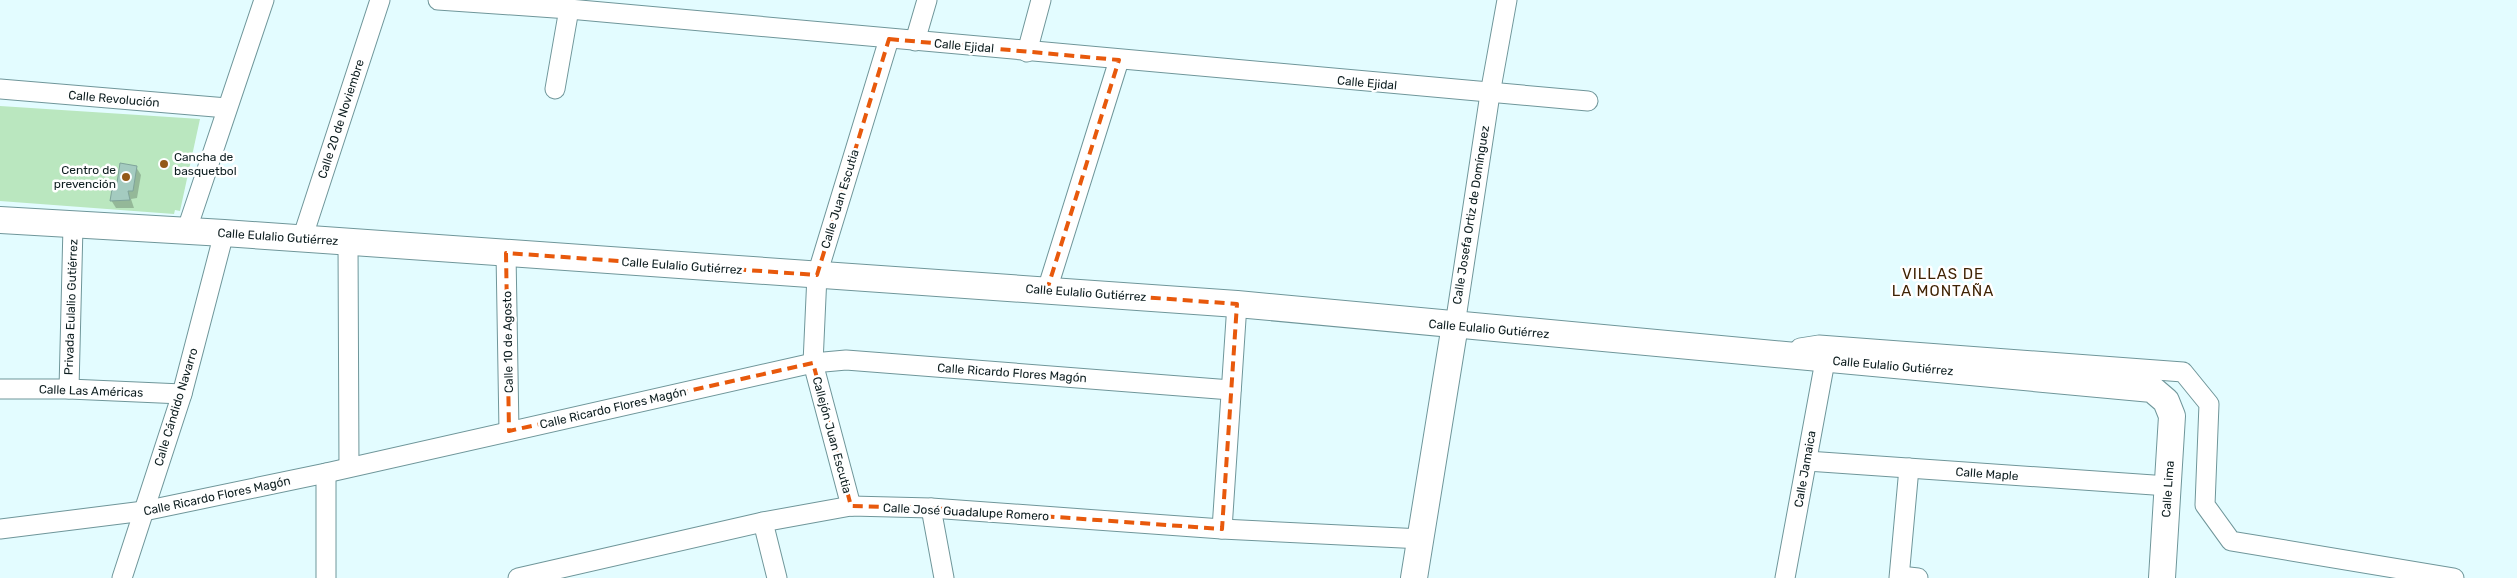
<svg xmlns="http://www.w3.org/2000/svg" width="2517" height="578" viewBox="0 0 2517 578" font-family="Rubik,sans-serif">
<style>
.green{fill:#bae7bf}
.shadow{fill:#0003}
.building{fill:#a4cbc0;stroke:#7fa49a}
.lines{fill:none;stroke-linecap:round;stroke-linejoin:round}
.street-casing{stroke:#6f969a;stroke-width:21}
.secondary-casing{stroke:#6f969a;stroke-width:28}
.street{stroke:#fff;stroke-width:19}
.secondary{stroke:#fff;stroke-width:26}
.marked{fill:none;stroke:#e8590c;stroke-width:4;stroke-dasharray:10 6;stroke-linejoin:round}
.poi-dot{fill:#945a18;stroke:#fff;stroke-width:2}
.labels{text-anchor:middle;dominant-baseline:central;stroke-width:5;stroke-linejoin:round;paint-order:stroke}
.street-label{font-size:12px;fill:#0e1e20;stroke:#fff}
.poi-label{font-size:12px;fill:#0e1e20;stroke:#fff;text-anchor:start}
.quarter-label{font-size:15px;letter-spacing:1px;fill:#3f2304;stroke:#fff}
</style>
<rect width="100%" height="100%" fill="#e3fcff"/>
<path class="green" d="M0,106L200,119L180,211L175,210L174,214L0,201Z"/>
<path class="shadow" d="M136,167L141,175L137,198L131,199L134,208H116L111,200Z"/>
<path class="building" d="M120,163L137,166L133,191H128L130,200L110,201L112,189L116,190Z"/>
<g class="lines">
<defs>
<g id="street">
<path d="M438,0L569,9L1588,101"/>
<path d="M915,41L927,0"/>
<path d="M1027,52L1041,0"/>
<path d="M0,89L227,108"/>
<path d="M555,89L569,9"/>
<path d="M186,232L264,0"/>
<path d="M302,239L380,0"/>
<path d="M348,242L349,467"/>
<path d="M506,253L509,431"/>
<path d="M1047,290L1119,60"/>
<path d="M1455,325L1490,94L1507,0"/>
<path d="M1800,348L1819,345L2183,372L2209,404L2205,505L2231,541L2454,578"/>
<path d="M0,389H69L182,394"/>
<path d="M69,389L73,226"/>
<path d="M1807,461L2168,486"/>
<path d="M851,506L813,363L817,275L889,39"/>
<path d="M931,508L944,578"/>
<path d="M763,522L777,578"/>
<path d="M0,529L144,511L326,473L813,363L846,360L1231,390"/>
<path d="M1222,529L1237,304"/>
<path d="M1900,576L1918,578"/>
<path d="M122,578L182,394L224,233"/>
<path d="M326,578V473"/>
<path d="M518,578L763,522L851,506L931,508L1222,529L1422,539"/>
<path d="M1785,578L1825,361"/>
<path d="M1899,578L1909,468"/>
</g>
<g id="secondary">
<path d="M0,220L224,233L1237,304L2152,389L2166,401L2172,416L2162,578"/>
<path d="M1414,578L1455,325"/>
</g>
</defs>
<use href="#street" class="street-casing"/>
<use href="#secondary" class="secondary-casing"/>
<use href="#street" class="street"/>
<use href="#secondary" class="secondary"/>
</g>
<path class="marked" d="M889,39L1119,60L1047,290L1237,304L1222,529L931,508L851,506L813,363L509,431L506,253L817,275Z"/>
<g class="poi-dot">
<circle cx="164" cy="164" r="5"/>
<circle cx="126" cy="177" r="5"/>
</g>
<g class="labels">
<g class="street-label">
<text transform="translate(964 46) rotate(5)">Calle Ejidal</text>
<text transform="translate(1367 83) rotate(5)">Calle Ejidal</text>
<text transform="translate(114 99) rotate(5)">Calle Revolución</text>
<text transform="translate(341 119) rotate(-72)">Calle 20 de Noviembre</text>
<text transform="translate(840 199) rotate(-73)">Calle Juan Escutia</text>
<text transform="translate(1471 215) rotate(-81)">Calle Josefa Ortiz de Domínguez</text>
<text transform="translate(278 237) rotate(4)">Calle Eulalio Gutiérrez</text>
<text transform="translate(682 266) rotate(4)">Calle Eulalio Gutiérrez</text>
<text transform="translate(1086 293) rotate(4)">Calle Eulalio Gutiérrez</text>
<text transform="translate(71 307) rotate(-88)">Privada Eulalio Gutiérrez</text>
<text transform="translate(1489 329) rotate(5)">Calle Eulalio Gutiérrez</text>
<text transform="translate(508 342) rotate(-91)">Calle 10 de Agosto</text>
<text transform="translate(1893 366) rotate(5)">Calle Eulalio Gutiérrez</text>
<text transform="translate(1012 373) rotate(4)">Calle Ricardo Flores Magón</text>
<text transform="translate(91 391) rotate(2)">Calle Las Américas</text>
<text transform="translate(176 407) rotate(-73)">Calle Cándido Navarro</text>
<text transform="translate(613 408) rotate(-13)">Calle Ricardo Flores Magón</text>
<text transform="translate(832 435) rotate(75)">Callejón Juan Escutia</text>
<text transform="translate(1805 469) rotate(-80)">Calle Jamaica</text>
<text transform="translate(1987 474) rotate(4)">Calle Maple</text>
<text transform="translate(2168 489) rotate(-86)">Calle Lima</text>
<text transform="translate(217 496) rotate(-12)">Calle Ricardo Flores Magón</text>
<text transform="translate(966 512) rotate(3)">Calle José Guadalupe Romero</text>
</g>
<g class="poi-label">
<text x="174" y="157">Cancha de<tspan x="174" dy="14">basquetbol</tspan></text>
<text x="116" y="170" text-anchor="end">Centro de<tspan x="116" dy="14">prevención</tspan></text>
</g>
<g class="quarter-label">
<text x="1943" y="274">VILLAS DE<tspan x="1943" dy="17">LA MONTAÑA</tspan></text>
</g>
</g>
</svg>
